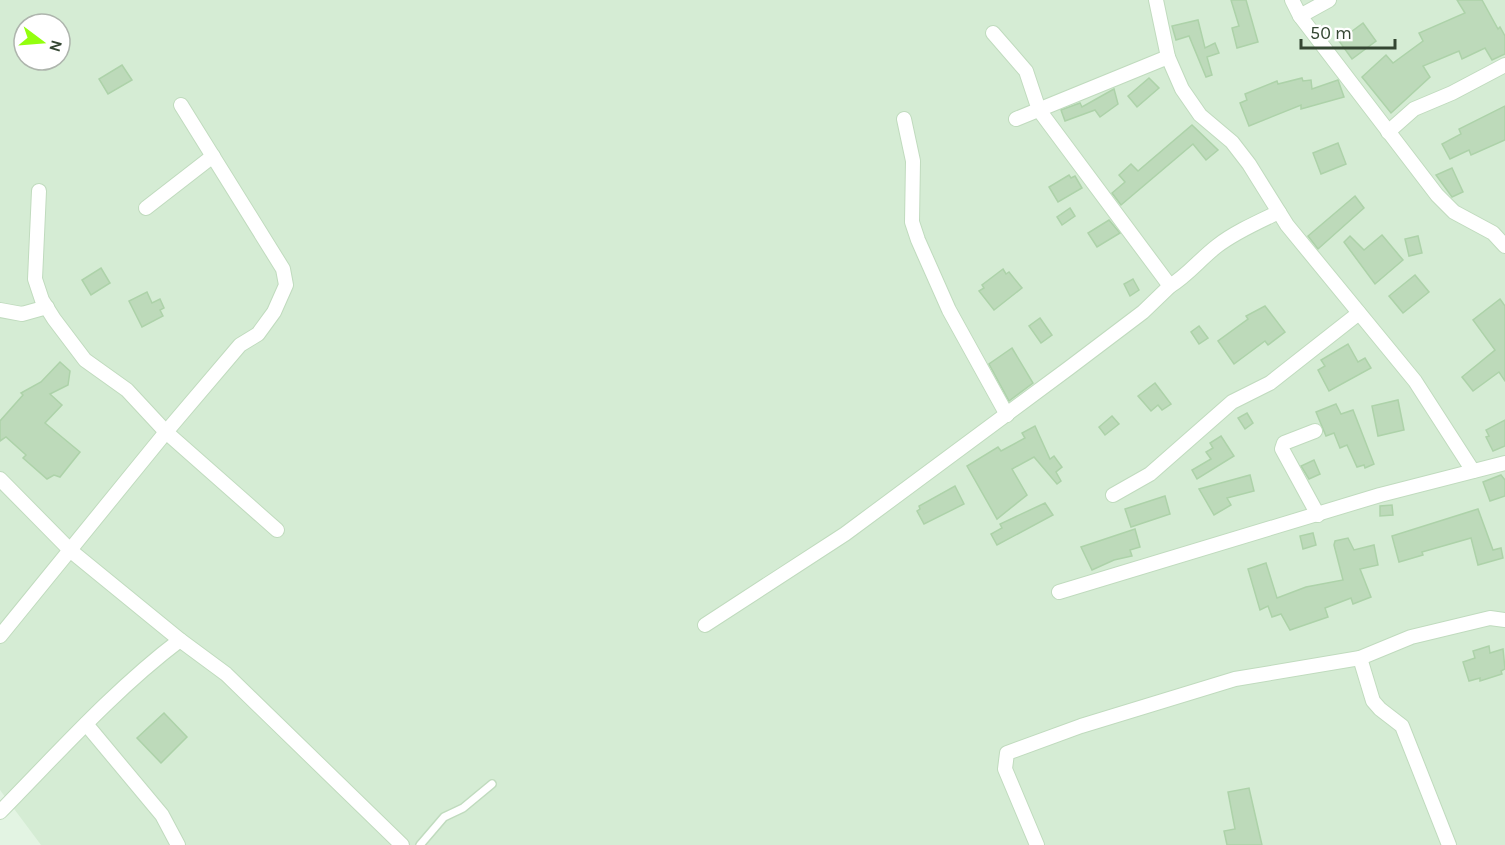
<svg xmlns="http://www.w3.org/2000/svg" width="1505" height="845" viewBox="0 0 1505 845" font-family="Karla,sans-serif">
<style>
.residential{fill:#d5ecd4;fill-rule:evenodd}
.building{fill:#bddaba;stroke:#add2a9;stroke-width:1.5}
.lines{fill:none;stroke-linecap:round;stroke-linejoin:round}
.lane-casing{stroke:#c0dbbe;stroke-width:10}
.street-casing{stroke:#c0dbbe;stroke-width:16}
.lane{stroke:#fff;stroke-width:7}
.street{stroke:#fff;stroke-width:14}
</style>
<rect width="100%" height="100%" fill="#e3f4e3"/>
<path class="residential" d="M0,0H1505V845H41L0,790ZM24,24H60V60H24Z"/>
<g class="building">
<path d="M1231,0H1246L1258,42L1237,48L1232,28L1239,26Z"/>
<path d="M1457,0H1482L1498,29L1500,27L1505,36V54L1492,60L1485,48L1462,59L1459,51L1423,66L1430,77L1391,113L1362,77L1386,55L1393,63L1423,41L1419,33L1465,13Z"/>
<path d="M1198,20L1205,48L1215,43L1219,53L1207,57L1212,75L1206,77L1189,36L1176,40L1172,26Z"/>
<path d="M1363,23L1376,41L1352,59L1339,41Z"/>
<path d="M122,65L132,80L108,94L99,79Z"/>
<path d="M1149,78L1159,88L1137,107L1128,96Z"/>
<path d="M1302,78L1303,81L1311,80L1312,89L1338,80L1344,97L1301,109V105L1249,126L1240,103L1247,100L1245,94L1277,81L1278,84Z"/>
<path d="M1114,89L1118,104L1100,117L1095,110L1065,121L1061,110L1080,103L1082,107Z"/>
<path d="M1505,106V140L1471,155L1469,150L1450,159L1442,144L1461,134L1459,129Z"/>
<path d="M1192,125L1218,150L1206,160L1193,144L1121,205L1112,193L1125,182L1119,175L1131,164L1138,171Z"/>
<path d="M1338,143L1346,164L1321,174L1313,153Z"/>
<path d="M1452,168L1463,192L1452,197L1436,175Z"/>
<path d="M1069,175L1071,178L1075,176L1082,188L1058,202L1049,187Z"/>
<path d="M1355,196L1364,208L1318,249L1308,236Z"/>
<path d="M1070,208L1075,216L1062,225L1057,217Z"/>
<path d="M1109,220L1120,233L1097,247L1088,233Z"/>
<path d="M1382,235L1403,260L1375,284L1344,242L1350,236L1364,250Z"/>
<path d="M1418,236L1422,253L1409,256L1405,239Z"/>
<path d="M101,268L110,283L91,295L82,280Z"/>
<path d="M1003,269L1006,274L1009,272L1022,288L994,310L979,291L984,288L982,285Z"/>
<path d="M1415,275L1429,292L1403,313L1389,296Z"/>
<path d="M1133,279L1139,290L1130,296L1124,284Z"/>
<path d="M147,292L152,303L160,299L164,308L160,310L163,316L142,327L129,301Z"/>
<path d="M1500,299L1505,306V381L1499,372L1473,391L1462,377L1495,350L1473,320Z"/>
<path d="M1265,306L1285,332L1268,345L1265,341L1234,364L1218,341L1248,319L1246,316Z"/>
<path d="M1040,318L1052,335L1041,343L1029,326Z"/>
<path d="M1199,326L1208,338L1199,344L1191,332Z"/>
<path d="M1348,344L1358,362L1365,358L1371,368L1329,391L1318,370L1325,366L1321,360Z"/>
<path d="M1012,348L1033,383L1009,401L989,364Z"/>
<path d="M60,362L70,371L68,385L50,394L62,405L45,423L80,452L60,477L54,475L47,479L23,458L26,455L6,437L0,441V421L23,395L21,393L41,382Z"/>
<path d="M1155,383L1171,404L1162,410L1158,405L1151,411L1138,396Z"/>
<path d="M1398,400L1404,430L1378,436L1372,406Z"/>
<path d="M1336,404L1341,414L1353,410L1374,464L1365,468L1364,465L1357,467L1347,445L1340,448L1334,433L1326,436L1316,412Z"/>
<path d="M1247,413L1253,423L1245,429L1238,418Z"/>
<path d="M1112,416L1119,424L1105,435L1099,427Z"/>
<path d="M1505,420V446L1493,451L1486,437L1489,436L1486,430Z"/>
<path d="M1035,426L1050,459L1054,456L1062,467L1056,472L1061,481L1057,484L1034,457L1012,469L1027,495L997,519L967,466L998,447L1001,451L1025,438L1022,433Z"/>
<path d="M1221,436L1234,456L1197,479L1192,470L1211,459L1206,452L1213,448L1210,443Z"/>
<path d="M1314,460L1320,474L1309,479L1301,466Z"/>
<path d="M1250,475L1254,491L1227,498L1231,505L1214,515L1199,489Z"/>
<path d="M1501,475L1505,480V496L1490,501L1483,482Z"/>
<path d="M955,486L964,504L924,524L917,511L920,509L919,506Z"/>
<path d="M1165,496L1170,514L1131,527L1125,509Z"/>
<path d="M1045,503L1053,515L997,545L991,534L1002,528L1000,524Z"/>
<path d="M1392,505L1393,515L1380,516V506Z"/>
<path d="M1478,509L1493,550L1501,548L1503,558L1478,565L1471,538L1422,552L1423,555L1399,562L1392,536Z"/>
<path d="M1135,529L1140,547L1130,550L1132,556L1114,560L1092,570L1081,547Z"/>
<path d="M1313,533L1316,545L1303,549L1300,536Z"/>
<path d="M1348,538L1354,550L1374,545L1378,565L1360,569L1371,597L1353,604L1351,598L1325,608L1328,617L1290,630L1281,614L1272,617L1268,606L1260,610L1248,569L1266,563L1277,598L1306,587L1343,580L1334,545L1335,541Z"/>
<path d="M1489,646L1490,653L1503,649L1505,669L1501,671L1502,674L1480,681V678L1469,681L1463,662L1475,658L1473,651Z"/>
<path d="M164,713L187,737L161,763L137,738Z"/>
<path d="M1249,788L1262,845H1227L1224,831L1235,829L1228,792Z"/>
</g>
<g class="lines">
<defs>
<path id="lane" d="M420,845L444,817L463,808L492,784"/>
<g id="street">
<path d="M1156,0L1168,57L1182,89L1200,115L1232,142L1249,164L1287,225L1415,381L1473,471"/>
<path d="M1292,0L1300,16L1437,195L1454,212L1493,233L1505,246"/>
<path d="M1300,16L1329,0"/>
<path d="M993,33L1026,71L1039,110L1170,286C1188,275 1200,259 1217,246C1235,232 1258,222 1279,212"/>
<path d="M904,119L913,161L912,222L918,240L949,310L1007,415"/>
<path d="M1016,119L1168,57"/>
<path d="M1388,132L1414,109L1452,93L1505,65"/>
<path d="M39,191L35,279L42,300L54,319L85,360L127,390L166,432L277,530"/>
<path d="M146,208L213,156"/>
<path d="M0,310L22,314L47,307"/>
<path d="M1315,431L1284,443L1282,449L1318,515"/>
<path d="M0,479L71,551L180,640"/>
<path d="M1113,495L1150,474L1232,402L1270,383L1359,313"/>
<path d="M1059,592L1380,495L1505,463"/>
<path d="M705,625L845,534L1069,368L1143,312L1170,286"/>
<path d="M0,636L166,432L240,345L258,334L274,312L286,285L283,269L181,105"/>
<path d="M1360,658L1373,701L1380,709L1402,726L1449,845"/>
<path d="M86,724L162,815L178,845"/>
<path d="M0,812C58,753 114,690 180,640L226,674L402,845"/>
<path d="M1037,845L1005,769L1007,753L1081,726L1235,679L1360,658L1411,637L1490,618L1505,620"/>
</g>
</defs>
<use href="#lane" class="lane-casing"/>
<use href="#street" class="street-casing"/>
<use href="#lane" class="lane"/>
<use href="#street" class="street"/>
</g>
<g transform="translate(42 42) rotate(106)"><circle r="28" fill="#ffffff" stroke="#aeb5ad" stroke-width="1.5"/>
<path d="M0-4.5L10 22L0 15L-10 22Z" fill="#93ff0e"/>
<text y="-9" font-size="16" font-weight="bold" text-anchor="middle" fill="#344632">N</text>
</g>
<path d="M1301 39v9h94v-9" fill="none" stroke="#344632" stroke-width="3"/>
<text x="1310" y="39" font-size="18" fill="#344632" stroke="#ffffff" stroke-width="4.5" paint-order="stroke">50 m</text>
</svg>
